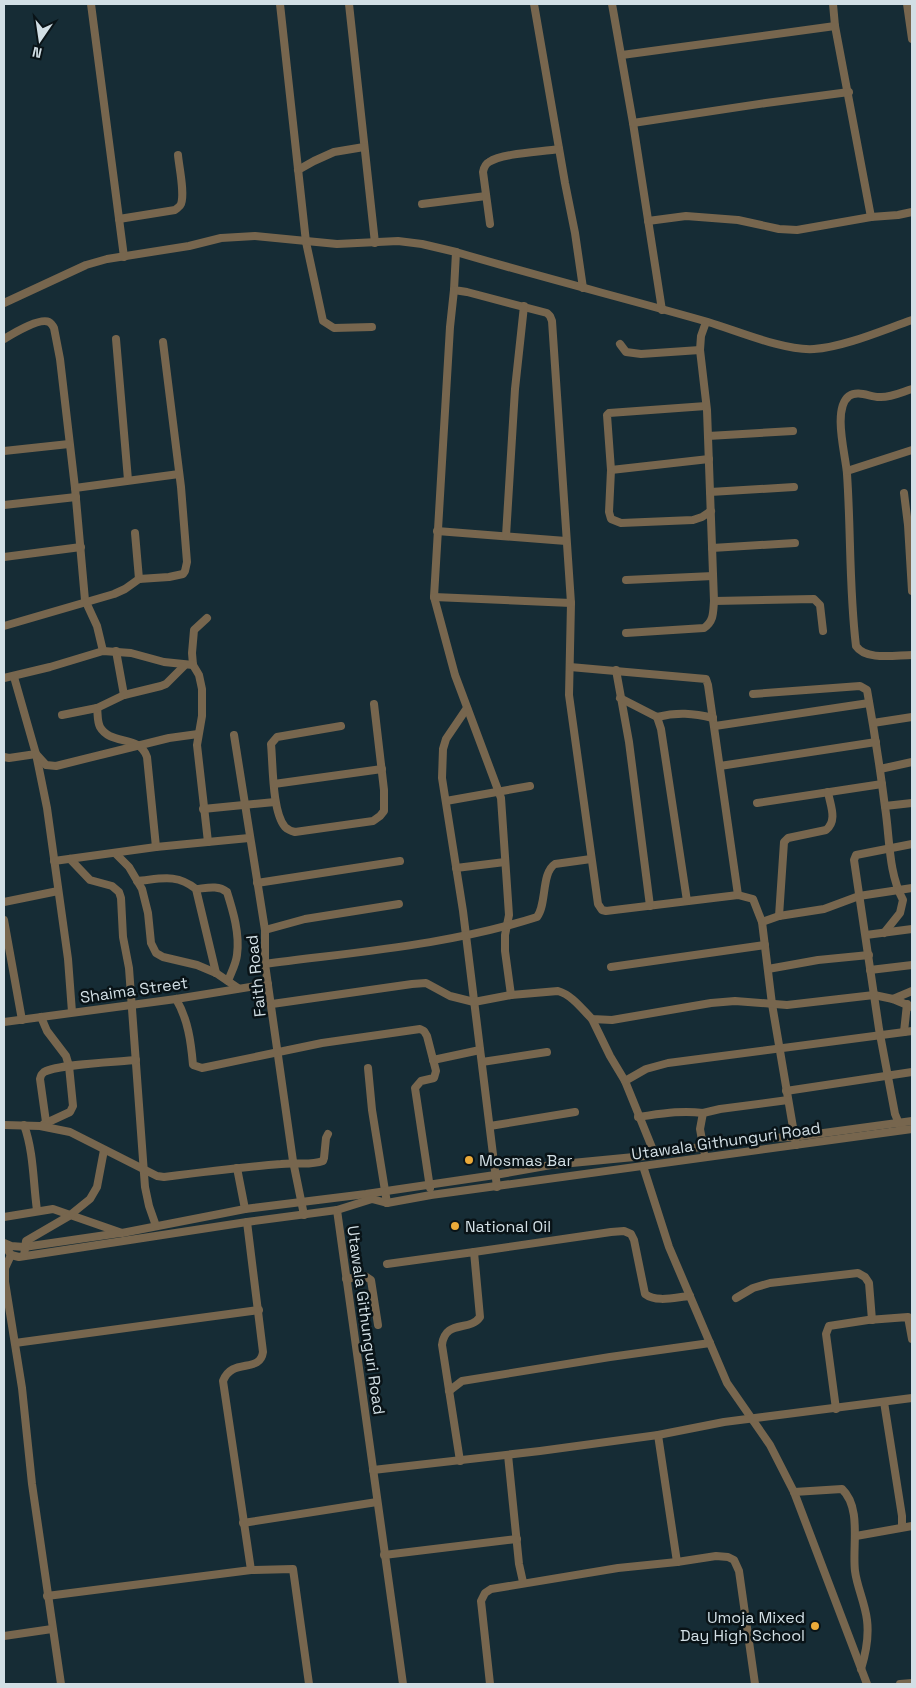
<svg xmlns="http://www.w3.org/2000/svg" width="916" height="1688" viewBox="0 0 916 1688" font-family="'Space Grotesk',sans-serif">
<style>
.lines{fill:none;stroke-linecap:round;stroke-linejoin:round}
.minor{stroke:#77664e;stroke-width:8}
.poi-dot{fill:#ebaa39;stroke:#091317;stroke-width:2}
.labels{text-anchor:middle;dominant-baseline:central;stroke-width:5;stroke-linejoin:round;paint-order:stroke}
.street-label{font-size:16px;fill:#d2dfe5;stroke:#091317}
.poi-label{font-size:16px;fill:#d2dfe5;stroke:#091317;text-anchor:start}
</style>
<rect width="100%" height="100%" fill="#162c35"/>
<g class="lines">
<g class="minor">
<path d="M91,4L124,257"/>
<path d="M280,4L306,242L323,321L334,328L372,327"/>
<path d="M349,4L375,243"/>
<path d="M534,4L565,183L575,233L583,288"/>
<path d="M612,4L633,123L662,310"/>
<path d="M833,4L835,26L871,217"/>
<path d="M907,4L912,39"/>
<path d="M622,55L835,26"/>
<path d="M633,123L766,103L849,92"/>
<path d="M298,170L314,161L334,152L364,147"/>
<path d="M422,204L486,196"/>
<path d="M119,219L175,210C177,208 180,207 181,204C185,193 179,167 178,155"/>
<path d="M648,221L686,216L738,220L779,229L797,230L871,217L898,215L912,212"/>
<path d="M490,224L483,172C484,167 485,164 489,162C503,153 541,152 559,149"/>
<path d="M456,252L454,290L467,292L547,313L550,316L552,321L571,603L569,695L598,904L602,910L606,911L738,895L753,899L762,922L772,1004L796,1145"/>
<path d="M454,290L450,327L434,597L455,675L501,798L509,915L505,935V951L511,995"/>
<path d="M4,303L86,265L107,259L189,246L221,238L255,236L337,244L398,241L422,244L456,252C540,277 624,298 708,322C738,331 784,351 814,349C844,347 883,330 912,320"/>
<path d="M4,339C12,334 40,317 49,322C51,323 53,326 54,328L60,359L75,488L85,600L97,626L103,651"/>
<path d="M116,339L128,480"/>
<path d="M620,344L626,352L641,354L700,350"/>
<path d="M912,389C902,392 890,398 879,397C870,397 858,390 849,396C832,409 846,456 847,474C851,531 849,589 856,646C866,661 896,655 912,655"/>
<path d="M706,406L609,413L607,415L611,470L609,512L611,519L621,523L693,520L702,517L711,511"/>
<path d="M708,436L793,431"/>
<path d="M4,451L69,444"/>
<path d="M611,470L709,459"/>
<path d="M847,471L912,450"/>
<path d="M75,488L179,474"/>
<path d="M710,492L794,487"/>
<path d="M904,493L908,525L912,591"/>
<path d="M4,505L76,497"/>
<path d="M437,531L566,541"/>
<path d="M135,533L139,579"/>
<path d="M506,536L515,389L524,306"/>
<path d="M712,548L795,543"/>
<path d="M4,557L81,547"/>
<path d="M626,580L713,576"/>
<path d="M434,597L571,603"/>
<path d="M714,601L814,599L820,605L823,631"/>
<path d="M207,618L194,630L192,653L193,665L199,675L202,689V716L197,745L208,842"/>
<path d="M4,626L114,594L125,589L139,579L169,577L183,574L185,571L187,562L181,487L163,342"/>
<path d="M626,633L704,628C714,621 713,613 714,601L707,410L700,350L701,336L706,322"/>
<path d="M116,651L124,695"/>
<path d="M570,667L706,679L708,685L738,895"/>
<path d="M616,670L629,742L650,906"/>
<path d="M14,677L36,754L47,808L68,959L72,1012"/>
<path d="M4,678L50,667L103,651L131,653L164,662L193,665"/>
<path d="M753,694L860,686L867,690C874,729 880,768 885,807C890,838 888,872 903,900L900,913L884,933"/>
<path d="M620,698L657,717C677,712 693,713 713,718"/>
<path d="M97,708C98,714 97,721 100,727C111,746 139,734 147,757L156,847"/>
<path d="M467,708L446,739L443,749L442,778L463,911L497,1187"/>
<path d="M62,715L97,708L124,695L161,686L166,684L185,665"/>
<path d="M657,717L661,729L687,901"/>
<path d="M873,723L912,717"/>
<path d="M341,726L277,737L271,744C273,764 272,812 285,827C288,830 291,831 295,832L373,821L380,816L384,811V790L374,704"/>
<path d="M715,726L869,703"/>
<path d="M234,735L265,930V964L293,1161L304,1215"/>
<path d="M4,757L9,758L36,754L46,765L56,766L169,738L198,734"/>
<path d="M720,766L876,742"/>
<path d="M880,769L912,762"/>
<path d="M274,784L382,769"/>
<path d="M446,801L530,786"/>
<path d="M757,803L882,784"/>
<path d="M885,806L912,803"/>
<path d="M203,809L275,802"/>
<path d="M116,854L129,867L142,889L148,913L151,943L156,953L163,957L197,965L216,973L238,988"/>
<path d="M70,859L90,880L112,886L119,892L121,898L123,937L129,968L145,1187L149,1206L156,1226"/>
<path d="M54,861L156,847L249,838"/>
<path d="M456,868L505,862"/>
<path d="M137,881C160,879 176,873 196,889L216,973"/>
<path d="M257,883L400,861"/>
<path d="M196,889C207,888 218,885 227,892C233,911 240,934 237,955C236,964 231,973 228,981"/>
<path d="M4,902L58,891"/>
<path d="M779,916L784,842L788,838L826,830C838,820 830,805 828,792"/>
<path d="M4,920L22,1020"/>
<path d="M762,922L779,916L824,909L859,896L912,888"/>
<path d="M265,930L305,919L399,904"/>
<path d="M866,935L912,929"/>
<path d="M265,964C355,952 450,945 537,917C547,904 541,873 555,864L591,859"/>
<path d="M611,967L765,945"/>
<path d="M768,969L818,960L869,955"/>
<path d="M870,970L912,965"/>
<path d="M176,999C188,1019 191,1042 193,1065L202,1068L322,1043L420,1029L424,1031L427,1036L436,1071L434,1078L421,1081L415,1088L430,1188"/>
<path d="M893,999L912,991"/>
<path d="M272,1004L412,984L426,983L450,996L474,1002L511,995L558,991C572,995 582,1009 592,1019L612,1020L711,1003L735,1001L787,1005L874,995L893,999L912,1007"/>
<path d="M41,1017L47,1031L66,1056L69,1066L73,1106L70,1112L44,1124"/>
<path d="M592,1019L610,1056L625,1081L655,1155"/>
<path d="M4,1022L176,999L268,984"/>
<path d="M904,1032L907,1004"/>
<path d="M433,1060L480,1050"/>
<path d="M482,1062L547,1052"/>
<path d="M368,1068L372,1110L387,1203"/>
<path d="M625,1081L646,1069L668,1063L912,1031"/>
<path d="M786,1091L912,1072"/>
<path d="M638,1117C660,1114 680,1110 703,1113"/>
<path d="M46,1122L40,1079C41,1075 41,1075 44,1072C59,1064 116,1062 136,1060"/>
<path d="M4,1125L40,1126L70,1132L157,1176L164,1177C203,1172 242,1167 281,1164C295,1162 309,1166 323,1161L324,1158L326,1138L328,1134"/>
<path d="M24,1125C34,1153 33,1182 37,1210"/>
<path d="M490,1126L575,1112"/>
<path d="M900,1126L895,1114L879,1029L854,860L856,855L912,844"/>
<path d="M704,1151L700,1129L703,1113L720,1109L788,1100"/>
<path d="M643,1166L669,1247L727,1383L770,1445L794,1492L867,1684"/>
<path d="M237,1168L245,1209"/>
<path d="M337,1210L403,1684"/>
<path d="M4,1217L53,1209L122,1233L245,1209L366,1194L495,1175L551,1165L655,1155L679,1150L765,1138L794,1137L912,1121"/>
<path d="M4,1243L11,1246L24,1247L120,1233"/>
<path d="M4,1244L11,1255L19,1257L247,1222L337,1210L372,1199L387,1203L431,1195L912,1129"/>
<path d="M474,1252L611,1232L624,1231L631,1234L634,1240L645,1294C657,1303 676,1297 690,1296"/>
<path d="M11,1255L5,1268V1282L22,1388L32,1484L61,1684"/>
<path d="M24,1256L26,1241L69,1216L90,1199L97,1187L104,1150"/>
<path d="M387,1264L474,1252L480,1317C470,1332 445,1319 442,1345L460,1461"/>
<path d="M346,1279L365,1276L371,1280L378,1325"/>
<path d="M736,1298L753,1288L770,1283L858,1273L865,1277L869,1283L872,1320"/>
<path d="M15,1343L259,1310"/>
<path d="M449,1391L462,1381L610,1357L710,1343"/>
<path d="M884,1402L902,1516V1527"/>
<path d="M836,1409L826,1334L829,1326L868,1320L908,1317L912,1339"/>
<path d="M658,1435L677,1562"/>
<path d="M508,1455L519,1564L523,1582"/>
<path d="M373,1470L540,1451L658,1435L724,1422L912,1398"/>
<path d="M794,1492L842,1489C862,1508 852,1546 855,1571C857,1587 865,1603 867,1620C869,1636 866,1653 861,1669"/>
<path d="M243,1523L377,1502"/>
<path d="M856,1536L912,1526"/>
<path d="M384,1555L517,1539"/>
<path d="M251,1570L293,1569L309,1684"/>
<path d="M47,1596L251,1570L223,1381C232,1357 260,1374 263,1352L247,1222"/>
<path d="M4,1636L52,1629"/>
<path d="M490,1684L481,1601L485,1593L491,1589L618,1568L677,1562L716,1556L728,1557L734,1560L739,1571L755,1684"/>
<path d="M900,1684L912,1683"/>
</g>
</g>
<g class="poi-dot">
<circle cx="469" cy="1160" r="5"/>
<circle cx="455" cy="1226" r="5"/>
<circle cx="815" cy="1626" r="5"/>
</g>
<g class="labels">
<g class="street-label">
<text transform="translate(256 976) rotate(-96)">Faith Road</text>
<text transform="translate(134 990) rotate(-8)">Shaima Street</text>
<text transform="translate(726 1141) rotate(-8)">Utawala Githunguri Road</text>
<text transform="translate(366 1320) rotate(82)">Utawala Githunguri Road</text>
</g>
<g class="poi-label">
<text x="479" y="1160">Mosmas Bar</text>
<text x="465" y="1226">National Oil</text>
<text x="805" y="1617" text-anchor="end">Umoja Mixed<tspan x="805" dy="18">Day High School</tspan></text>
</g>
</g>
<rect width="916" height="1688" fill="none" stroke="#d2dfe5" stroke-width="10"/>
<g transform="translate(40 40) rotate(193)" stroke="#091317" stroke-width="4" paint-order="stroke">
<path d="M0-4L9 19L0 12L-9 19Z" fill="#d2dfe5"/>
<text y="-8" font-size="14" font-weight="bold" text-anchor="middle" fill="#d2dfe5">N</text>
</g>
</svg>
